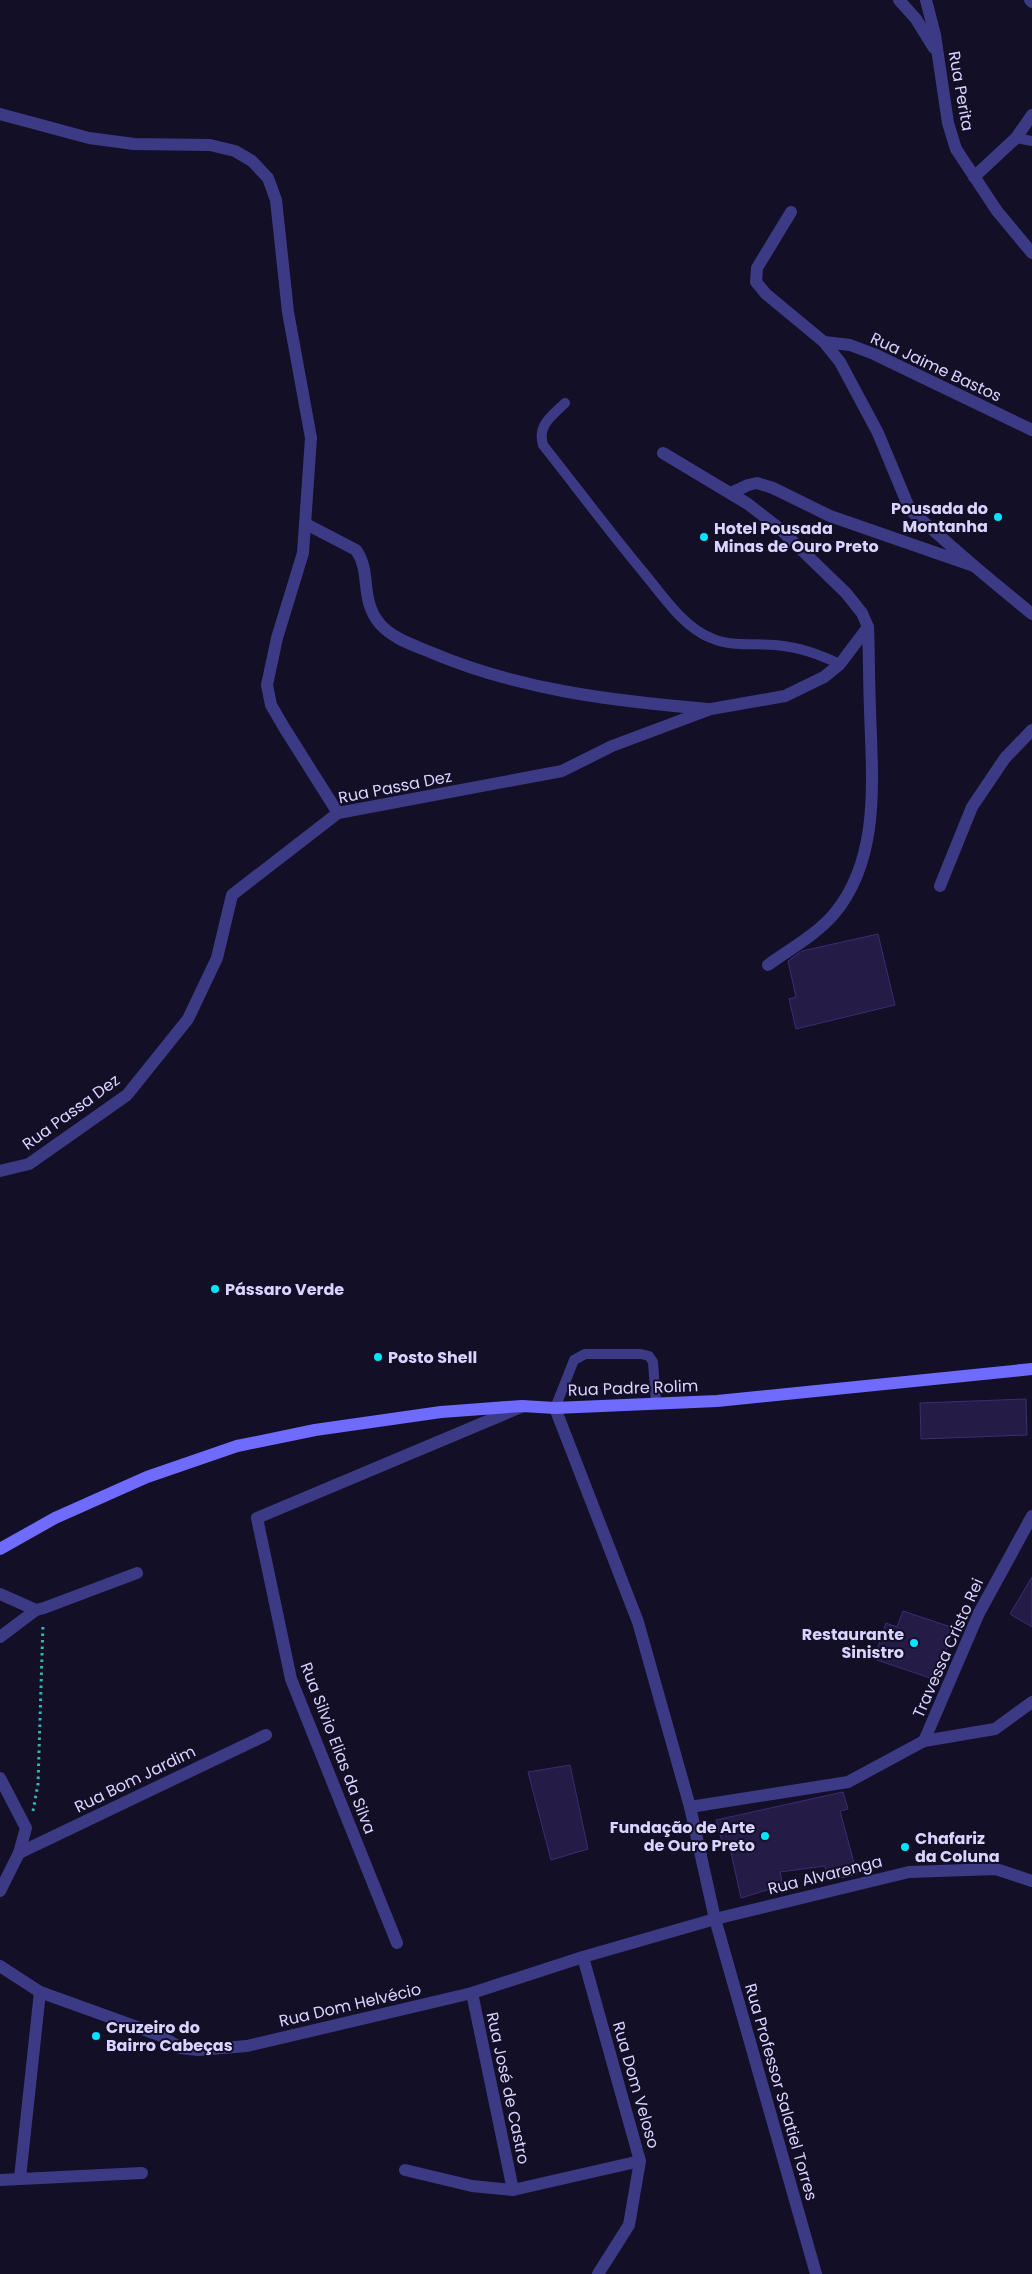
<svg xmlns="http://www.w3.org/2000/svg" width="1032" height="2274" viewBox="0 0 1032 2274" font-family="Poppins,sans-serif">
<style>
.building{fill:#241b47;stroke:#3b2d73}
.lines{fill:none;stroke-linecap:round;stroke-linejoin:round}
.path{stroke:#2fb8b0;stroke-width:3;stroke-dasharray:2.5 4;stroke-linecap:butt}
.lane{stroke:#3d3a85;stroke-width:10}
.street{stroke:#3d3a85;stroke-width:12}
.secondary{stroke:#6f6bff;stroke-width:12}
.poi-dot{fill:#00e5ff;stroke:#130f26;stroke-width:2}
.labels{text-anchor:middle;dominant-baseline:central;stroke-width:4;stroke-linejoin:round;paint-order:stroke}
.street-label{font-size:16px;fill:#d9d4ff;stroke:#130f26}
.poi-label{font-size:16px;font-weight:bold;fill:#d9d4ff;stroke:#130f26;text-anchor:start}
</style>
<rect width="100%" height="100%" fill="#130f26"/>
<g class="building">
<path d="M878,934L895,1005L796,1029L789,999L796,997L788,961L802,951Z"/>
<path d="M1026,1399L1027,1435L921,1439L920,1403Z"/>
<path d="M1032,1577V1627L1010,1614Z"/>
<path d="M903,1611L954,1628L936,1680L874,1659L886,1623L897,1627Z"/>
<path d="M570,1765L588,1849L551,1860L528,1772Z"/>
<path d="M843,1792L848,1809L840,1811L857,1874L828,1881L825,1866L780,1872L783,1885L741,1898L730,1848L724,1849L716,1820Z"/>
</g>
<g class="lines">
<path class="path" d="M33,1811L38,1784L43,1623"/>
<g class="lane">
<path d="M1016,138L1032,141"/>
<path d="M565,403C552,416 537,425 543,445C577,488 609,531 644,573C663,596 683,627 711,638C731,647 754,643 775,645C799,647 818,654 840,664"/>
<path d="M555,1408L574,1360L585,1354H641L649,1356L653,1362L656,1403"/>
</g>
<g class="street">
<path d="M899,0L916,19L934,48"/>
<path d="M926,0L935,35L948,123L956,149L997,211L1032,253"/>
<path d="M1030,0L1032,2"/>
<path d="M0,114L89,138L134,144L210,145L235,151L252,161L268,178L276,200L288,312L311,438L303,553L277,638L267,685L271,705L285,729L338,813"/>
<path d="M974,177L1016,138L1032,115"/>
<path d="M791,212L757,268L756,282L766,294L824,342L840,362L878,433L910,510L974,566"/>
<path d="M824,342L850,345L874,354L1032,430"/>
<path d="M663,453L748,504L780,529L846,593L862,613L868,627C869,654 869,682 870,710C872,778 881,858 834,914C816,935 790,949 768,965"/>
<path d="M731,493L748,485L757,483L773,488L830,516L974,566L1032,614"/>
<path d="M306,524L356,550C372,572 359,599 380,624C392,638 413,645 430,652C519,690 613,701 708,709"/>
<path d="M940,886L972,807L1005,758L1032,730"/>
<path d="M0,1171L29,1164L127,1095L188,1019L217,958L232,895L338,813L562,771L612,746L711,709L785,696L824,677L840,664L868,627"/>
<path d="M555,1408L638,1622L690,1807L715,1919L816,2274"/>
<path d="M0,1594L36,1610L44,1608L137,1573"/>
<path d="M0,1637L36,1610"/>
<path d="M924,1741L979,1613L1032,1516"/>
<path d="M0,1778L26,1828L19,1853L0,1891"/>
<path d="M690,1807L848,1782L924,1741L995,1729L1032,1702"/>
<path d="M19,1853L266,1735"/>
<path d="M397,1943L291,1679L257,1518L521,1407"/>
<path d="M583,1957L640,2161L629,2225L598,2274"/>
<path d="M0,1966L40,1992L159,2035L181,2048L198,2050L247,2046L472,1993L583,1957L715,1919L909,1872L996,1869L1032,1881"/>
<path d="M472,1993L513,2190"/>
<path d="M405,2170L472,2186L513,2190L640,2161"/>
<path d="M20,2178L40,1992"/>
<path d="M0,2180L142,2173"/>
</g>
<path class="secondary" d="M0,1549L55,1518L147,1477L237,1446L315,1430L441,1412L522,1406L555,1408L717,1401L1032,1369"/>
</g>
<g class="poi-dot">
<circle cx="998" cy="517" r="5"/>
<circle cx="704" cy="537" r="5"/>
<circle cx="215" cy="1289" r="5"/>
<circle cx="378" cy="1357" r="5"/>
<circle cx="914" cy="1643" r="5"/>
<circle cx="765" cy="1836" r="5"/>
<circle cx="905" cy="1847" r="5"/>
<circle cx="96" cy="2036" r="5"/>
</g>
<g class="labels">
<g class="street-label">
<text transform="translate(961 91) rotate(80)">Rua Perita</text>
<text transform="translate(936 367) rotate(25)">Rua Jaime Bastos</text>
<text transform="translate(395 787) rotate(-11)">Rua Passa Dez</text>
<text transform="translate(71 1112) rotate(-36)">Rua Passa Dez</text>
<text transform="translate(633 1388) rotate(-2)">Rua Padre Rolim</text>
<text transform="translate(948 1648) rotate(-66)">Travessa Cristo Rei</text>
<text transform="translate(338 1748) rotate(69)">Rua Silvio Elias da Silva</text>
<text transform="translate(135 1779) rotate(-26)">Rua Bom Jardim</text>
<text transform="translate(825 1875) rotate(-14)">Rua Alvarenga</text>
<text transform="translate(350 2005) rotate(-13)">Rua Dom Helvécio</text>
<text transform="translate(636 2085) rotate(74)">Rua Dom Veloso</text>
<text transform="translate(508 2088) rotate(78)">Rua José de Castro</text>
<text transform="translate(781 2092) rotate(74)">Rua Professor Salatiel Torres</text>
</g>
<g class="poi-label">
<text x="988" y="508" text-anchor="end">Pousada do<tspan x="988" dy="18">Montanha</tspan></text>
<text x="714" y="528">Hotel Pousada<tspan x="714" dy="18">Minas de Ouro Preto</tspan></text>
<text x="225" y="1289">Pássaro Verde</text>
<text x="388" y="1357">Posto Shell</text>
<text x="904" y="1634" text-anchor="end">Restaurante<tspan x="904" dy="18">Sinistro</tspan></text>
<text x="755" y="1827" text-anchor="end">Fundação de Arte<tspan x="755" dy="18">de Ouro Preto</tspan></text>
<text x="915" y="1838">Chafariz<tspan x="915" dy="18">da Coluna</tspan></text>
<text x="106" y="2027">Cruzeiro do<tspan x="106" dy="18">Bairro Cabeças</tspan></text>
</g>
</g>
</svg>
